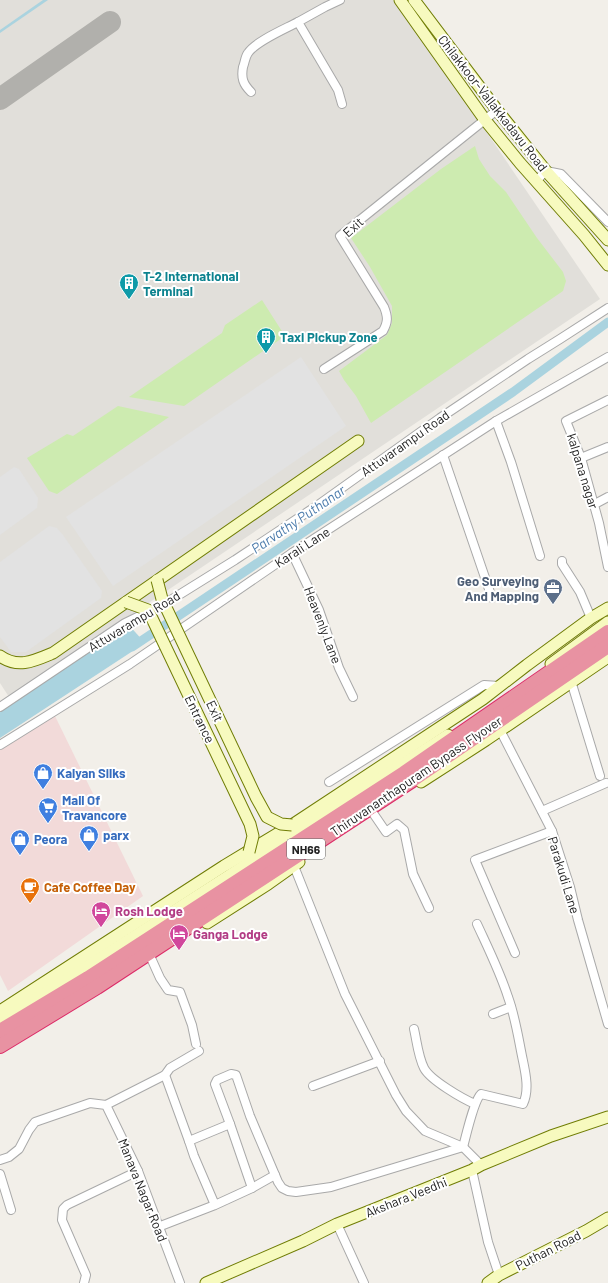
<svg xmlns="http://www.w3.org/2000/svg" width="608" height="1283" viewBox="0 0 608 1283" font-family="Barlow,sans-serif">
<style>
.commercial{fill:#f2dad9}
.airport{fill:#e1dfda}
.grass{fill:#cdebb0}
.parking{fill:#e2e2e2}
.water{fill:#aad3df}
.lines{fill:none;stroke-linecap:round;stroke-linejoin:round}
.canal{stroke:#aad3df;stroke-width:9}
.taxiway{stroke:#b1b0ac;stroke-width:22}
.street-casing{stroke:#a9a9a9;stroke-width:10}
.secondary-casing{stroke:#707d05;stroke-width:13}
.highway-casing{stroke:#dc2a67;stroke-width:16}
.street{stroke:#fff;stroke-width:8}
.secondary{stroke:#f7fabf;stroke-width:11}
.highway{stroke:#e892a2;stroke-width:14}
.secondary-bridge-casing{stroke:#707d05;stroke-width:13;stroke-linecap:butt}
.secondary-bridge{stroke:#f7fabf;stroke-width:11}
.labels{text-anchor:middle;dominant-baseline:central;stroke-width:4;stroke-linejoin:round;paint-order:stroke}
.shield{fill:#fff;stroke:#646464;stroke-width:1}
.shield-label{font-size:12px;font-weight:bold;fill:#222}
.street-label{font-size:13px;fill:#222;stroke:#fff}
.culture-label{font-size:13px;font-weight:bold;fill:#0d838f;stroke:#fff;text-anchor:start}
.service-label{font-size:13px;font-weight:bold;fill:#4e5e75;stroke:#fff;text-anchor:end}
.shop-label{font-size:13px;font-weight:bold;fill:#366cbe;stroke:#fff;text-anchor:start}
.food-label{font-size:13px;font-weight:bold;fill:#c56008;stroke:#fff;text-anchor:start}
.hotel-label{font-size:13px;font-weight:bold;fill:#b23c85;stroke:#fff;text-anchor:start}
.water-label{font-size:14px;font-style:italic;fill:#4a7aab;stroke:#fff}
</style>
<rect width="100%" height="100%" fill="#f2efe9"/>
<path class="commercial" d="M54,714L143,896L8,991L0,975V749Z"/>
<path class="airport" d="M0,0H393L443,68L600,299L9,697L0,683Z"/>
<g class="grass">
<path d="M475,146L479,159L490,176L506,192L537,238L563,272L566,281L563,291L371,423L356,396L344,380L339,371L387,335L392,323V306L370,267L351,238L441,169Z"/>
<path d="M262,300L285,336L184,406L129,397L222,333L225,325Z"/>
<path d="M118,406L169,417L57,494L49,491L27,458L67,434L73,436Z"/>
</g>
<g class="parking">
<path d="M301,357L346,426L113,586L66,517Z"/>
<path d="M14,467L19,469L38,498L37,508L0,535V477Z"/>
<path d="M49,526L57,528L63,535L102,591L101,598L26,652H11L0,637V562Z"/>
</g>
<g class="water">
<path d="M43,0H48L0,33V30Z"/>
<path d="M127,623L145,643L0,738V712Z"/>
</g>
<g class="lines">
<path class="canal" d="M132,647L513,392L608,322"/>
<path class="taxiway" d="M0,99L110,22"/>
<defs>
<g id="street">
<path d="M340,0L325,7L298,22L338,90L342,104"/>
<path d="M251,92C243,84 241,78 243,67C245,62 245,57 248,53C256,41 285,29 298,22"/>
<path d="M536,181L546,171L561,174L608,222"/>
<path d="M324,369L383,331C388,322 388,317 384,307L340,236L497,110"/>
<path d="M608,400L566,421L581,458L599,523L608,567"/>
<path d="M496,421L511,462L540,556"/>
<path d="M443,455L492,598"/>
<path d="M581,458L608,447"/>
<path d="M593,505L608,497"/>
<path d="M292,553L319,610L339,668L353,697"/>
<path d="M562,561V564L580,592L591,618"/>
<path d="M571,681L600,776"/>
<path d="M0,707L125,623L166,603L235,560L318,505L440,418L528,359L560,339L608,308"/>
<path d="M500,730L552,831"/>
<path d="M0,745L130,664L292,553L496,421L608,357"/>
<path d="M329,782L484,685L499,686"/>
<path d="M542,811L606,783"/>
<path d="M373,813L386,832L397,824L404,830L413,874L429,908"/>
<path d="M294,866L345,994L396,1095L406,1111L425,1131L463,1147L481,1165"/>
<path d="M515,953L475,860L552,831L570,887L578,920L608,1024"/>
<path d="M151,958L160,978L168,990L180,992L192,1025L196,1044"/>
<path d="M493,1014L511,1007"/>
<path d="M414,1029C417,1042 418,1056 424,1068C430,1080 463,1099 475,1104"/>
<path d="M165,1075L189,1141"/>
<path d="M313,1086L380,1061"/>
<path d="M106,1105L165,1075L170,1068L199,1051"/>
<path d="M230,1124L215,1084L217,1080L231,1074L236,1075L250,1116L278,1182L282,1188L288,1191L296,1192L331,1187L463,1147C466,1136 474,1100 481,1094L523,1104C530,1089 525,1071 522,1056C518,1036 515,1016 508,997C500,972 488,948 477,924"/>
<path d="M0,1160L9,1157L19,1149L29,1130L35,1122L90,1103L106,1105L138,1171L180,1283"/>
<path d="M472,1170L488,1242L499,1275"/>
<path d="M0,1174L11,1210"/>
<path d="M252,1188L275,1175"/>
<path d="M337,1224L364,1283"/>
<path d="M158,1227L215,1205L194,1156L189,1141L230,1124L252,1188L215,1205"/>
<path d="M84,1283L86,1275L62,1220L63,1209L67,1205L138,1171"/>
</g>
<g id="secondary">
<path d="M400,0L485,120L520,163L584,235L608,265"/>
<path d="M414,0L497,110L546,171L608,240"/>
<path d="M0,656C18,669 34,661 53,653L358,441"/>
<path d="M551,664L608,622"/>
<path d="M421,782L486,740L608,657"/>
<path d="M207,923L268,884L299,862"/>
<path d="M0,1011L224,866L292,825L483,699L527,665L591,618L608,608"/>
<path d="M0,1021L63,982L448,735"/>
<path d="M206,1283L303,1241L337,1224L472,1170L481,1165L551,1136L608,1117"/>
<path d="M488,1283L499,1275L586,1231L608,1218"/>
</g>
<g id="highway">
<path d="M0,1031L88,978L404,773L608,632"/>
<path d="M0,1046L97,987L411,781L608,646"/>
</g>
</defs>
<use href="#street" class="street-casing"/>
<use href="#secondary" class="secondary-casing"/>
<use href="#highway" class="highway-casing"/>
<use href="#street" class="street"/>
<use href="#secondary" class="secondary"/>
<use href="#highway" class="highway"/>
<defs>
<g id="secondary-bridge">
<path d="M157,580L162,599L256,797L267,817L281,824L292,825"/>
<path d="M126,602L148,610L250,824L253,836L249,852"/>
</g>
</defs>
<use href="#secondary-bridge" class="secondary-bridge-casing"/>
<use href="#secondary-bridge" class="secondary-bridge"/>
</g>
<defs>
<symbol id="building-pin" viewBox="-11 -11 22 30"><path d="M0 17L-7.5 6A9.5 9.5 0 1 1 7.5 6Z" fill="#0f9aa8" stroke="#fff"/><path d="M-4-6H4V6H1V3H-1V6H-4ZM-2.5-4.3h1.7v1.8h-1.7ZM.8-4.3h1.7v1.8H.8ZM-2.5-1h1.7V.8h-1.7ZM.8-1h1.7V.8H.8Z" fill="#fff"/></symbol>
<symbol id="office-pin" viewBox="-11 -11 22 30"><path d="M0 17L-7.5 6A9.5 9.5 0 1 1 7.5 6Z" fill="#5c6f8a" stroke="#fff"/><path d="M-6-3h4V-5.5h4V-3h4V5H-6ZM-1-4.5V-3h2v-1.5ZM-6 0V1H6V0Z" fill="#fff"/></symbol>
<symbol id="shop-pin" viewBox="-11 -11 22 30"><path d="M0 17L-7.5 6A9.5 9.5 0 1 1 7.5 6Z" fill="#3f7fe0" stroke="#fff"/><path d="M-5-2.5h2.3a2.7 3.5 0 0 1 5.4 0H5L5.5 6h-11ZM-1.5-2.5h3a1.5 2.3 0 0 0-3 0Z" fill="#fff"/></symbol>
<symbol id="supermarket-pin" viewBox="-11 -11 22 30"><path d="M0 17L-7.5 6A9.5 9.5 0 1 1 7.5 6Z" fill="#3f7fe0" stroke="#fff"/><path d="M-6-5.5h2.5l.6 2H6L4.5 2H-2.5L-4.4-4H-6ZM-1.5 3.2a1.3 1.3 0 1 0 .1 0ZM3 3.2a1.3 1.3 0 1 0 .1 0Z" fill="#fff"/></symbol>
<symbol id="cafe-pin" viewBox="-11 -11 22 30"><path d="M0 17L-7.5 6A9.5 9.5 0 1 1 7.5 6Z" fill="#e8710a" stroke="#fff"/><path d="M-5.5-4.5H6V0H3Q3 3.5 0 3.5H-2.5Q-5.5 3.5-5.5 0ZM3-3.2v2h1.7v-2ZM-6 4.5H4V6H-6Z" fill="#fff"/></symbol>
<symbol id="hotel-pin" viewBox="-11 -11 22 30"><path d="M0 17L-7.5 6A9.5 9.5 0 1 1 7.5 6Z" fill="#d1479c" stroke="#fff"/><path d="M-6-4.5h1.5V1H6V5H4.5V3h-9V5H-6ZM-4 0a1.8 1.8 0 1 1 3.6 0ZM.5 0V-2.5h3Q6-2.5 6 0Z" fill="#fff"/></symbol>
</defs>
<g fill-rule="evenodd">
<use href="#building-pin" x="118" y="272" width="22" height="30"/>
<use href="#building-pin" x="255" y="326" width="22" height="30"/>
<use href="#office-pin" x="542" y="577" width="22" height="30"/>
<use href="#shop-pin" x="32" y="762" width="22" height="30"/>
<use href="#supermarket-pin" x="37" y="796" width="22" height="30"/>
<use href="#shop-pin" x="78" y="824" width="22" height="30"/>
<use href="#shop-pin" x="9" y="828" width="22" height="30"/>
<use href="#cafe-pin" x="19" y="876" width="22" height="30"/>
<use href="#hotel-pin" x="90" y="900" width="22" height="30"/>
<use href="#hotel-pin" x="168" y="923" width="22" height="30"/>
</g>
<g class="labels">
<rect class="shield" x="287" y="839" width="38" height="20" rx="3"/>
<g class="shield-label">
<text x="306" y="849">NH66</text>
</g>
<g class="street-label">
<text transform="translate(493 103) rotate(52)">Chilakkoor-Vallakkadavu Road</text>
<text transform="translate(353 227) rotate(-42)">Exit</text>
<text transform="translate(405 443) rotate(-35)">Attuvarampu Road</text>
<text transform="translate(583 471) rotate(73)">kalpana nagar</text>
<text transform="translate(302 547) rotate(-33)">Karali Lane</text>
<text transform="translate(134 621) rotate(-31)">Attuvarampu Road</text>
<text transform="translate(323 625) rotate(69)">Heavenly Lane</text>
<text transform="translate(215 711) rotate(64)">Exit</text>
<text transform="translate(200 719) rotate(64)">Entrance</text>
<text transform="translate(416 776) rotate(-34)">Thiruvananthapuram Bypass Flyover</text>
<text transform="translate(564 875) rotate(73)">Parakudi Lane</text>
<text transform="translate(143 1190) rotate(68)">Manava Nagar Road</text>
<text transform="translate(406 1197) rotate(-22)">Akshara Veedhi</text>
<text transform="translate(548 1250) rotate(-27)">Puthan Road</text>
</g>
<g class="culture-label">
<text x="143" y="276">T-2 International<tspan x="143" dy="15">Terminal</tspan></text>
<text x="280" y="337">Taxi Pickup Zone</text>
</g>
<g class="service-label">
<text x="539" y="581">Geo Surveying<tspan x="539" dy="15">And Mapping</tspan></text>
</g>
<g class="shop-label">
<text x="57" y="773">Kalyan Silks</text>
<text x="62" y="800">Mall Of<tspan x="62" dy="15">Travancore</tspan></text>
<text x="103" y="835">parx</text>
<text x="34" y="839">Peora</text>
</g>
<g class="food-label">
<text x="44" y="887">Cafe Coffee Day</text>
</g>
<g class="hotel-label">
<text x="115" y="911">Rosh Lodge</text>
<text x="193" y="934">Ganga Lodge</text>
</g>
<g class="water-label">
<text transform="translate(298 519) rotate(-34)">Parvathy Puthanar</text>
</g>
</g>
</svg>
